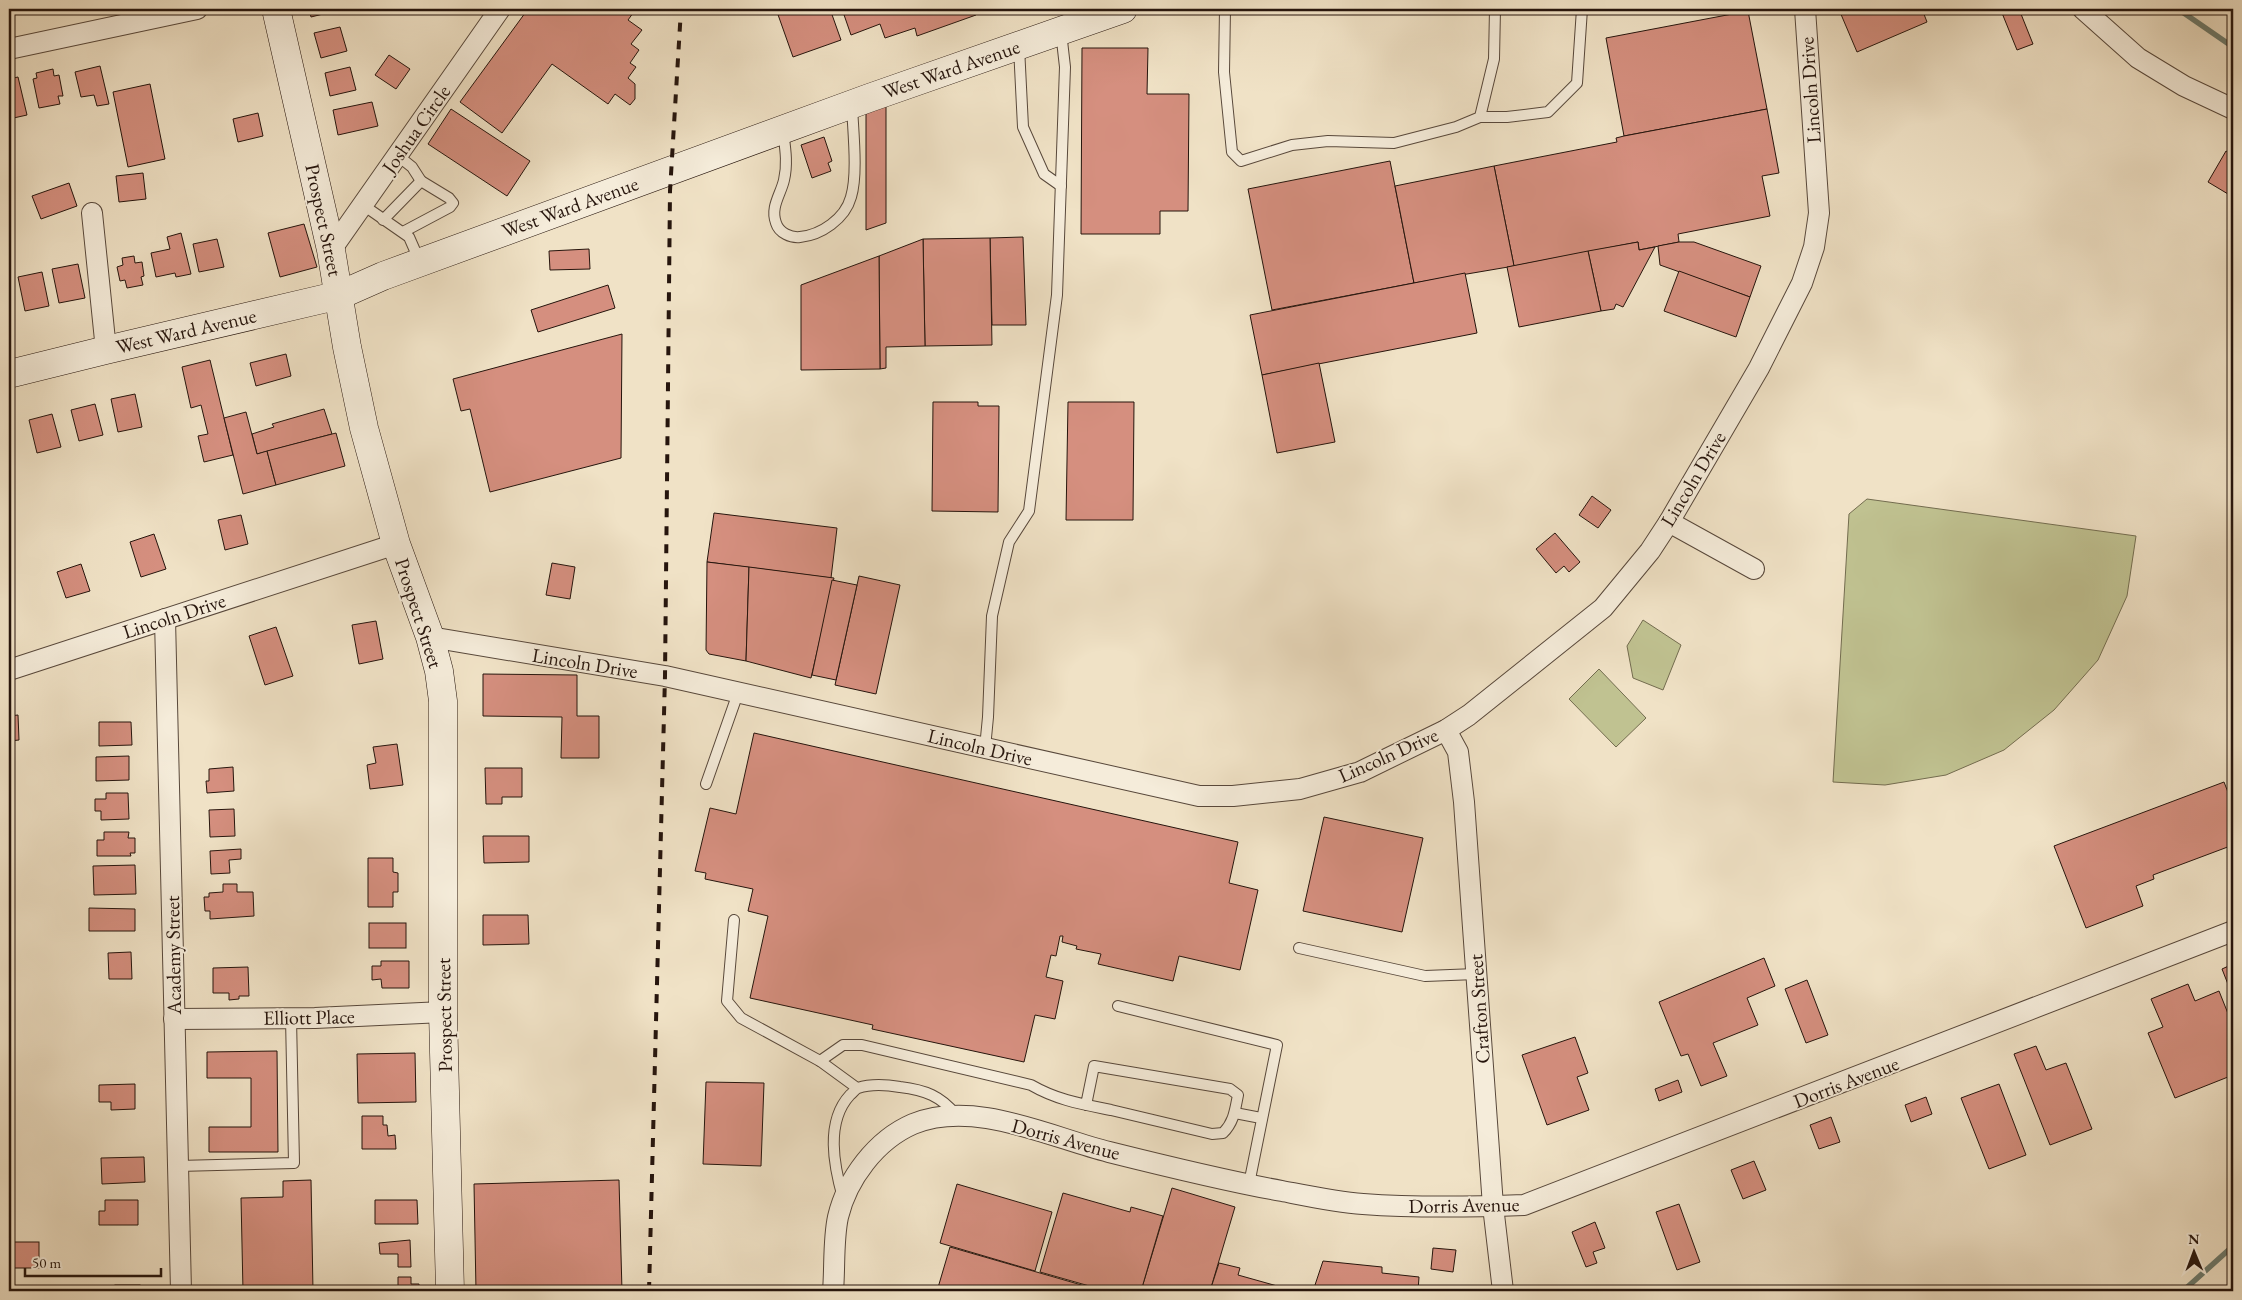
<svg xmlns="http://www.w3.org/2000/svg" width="2242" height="1300" viewBox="0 0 2242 1300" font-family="'EB Garamond',serif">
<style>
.green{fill:#c0c291;stroke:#736c4f}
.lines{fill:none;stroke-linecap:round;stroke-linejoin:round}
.stream{stroke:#6c7b6e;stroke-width:5.5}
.building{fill:#d58f7f;stroke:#26150d}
.lane-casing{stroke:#58483b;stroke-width:12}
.street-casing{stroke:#58483b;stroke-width:22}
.secondary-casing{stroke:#26150d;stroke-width:29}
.lane{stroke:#f5ecda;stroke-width:10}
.street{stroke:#f5ecda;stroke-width:20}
.secondary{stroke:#f5ecda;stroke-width:28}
.rail{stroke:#26150d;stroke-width:4;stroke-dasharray:9 9;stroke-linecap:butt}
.labels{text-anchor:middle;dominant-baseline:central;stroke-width:4;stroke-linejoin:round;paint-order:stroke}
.street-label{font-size:20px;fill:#26150d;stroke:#f5ecda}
</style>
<rect width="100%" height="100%" fill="#f0e2c6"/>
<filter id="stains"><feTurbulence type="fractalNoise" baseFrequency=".004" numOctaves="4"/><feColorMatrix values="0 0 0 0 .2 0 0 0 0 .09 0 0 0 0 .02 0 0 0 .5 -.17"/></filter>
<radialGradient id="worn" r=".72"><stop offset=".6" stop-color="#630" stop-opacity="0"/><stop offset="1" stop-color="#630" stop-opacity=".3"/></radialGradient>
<g class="green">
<path d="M1867,499L2136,536L2127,596L2098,660L2054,710L2004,750L1946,775L1885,785L1833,782L1849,514Z"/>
<path d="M1643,620L1681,645L1663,690L1633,678L1627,646Z"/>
<path d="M1599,669L1646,718L1616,747L1569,699Z"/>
</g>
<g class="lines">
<g class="stream">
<path d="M2178,9L2233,47"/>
<path d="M2183,1291L2233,1246"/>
</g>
</g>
<g class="building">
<path d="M309,9H335V11L311,17Z"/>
<path d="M528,9H636L628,20L642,30L631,44L639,50L630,63L636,67L628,78L635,84V99L630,105L615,94L608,104L552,64L502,133L460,102Z"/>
<path d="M776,9H830L841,40L793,57Z"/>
<path d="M842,9H974L976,15L917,36L915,28L885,38L880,24L851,35Z"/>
<path d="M1848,9H1922L1927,22L1857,52L1840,12Z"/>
<path d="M2011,9H2019L2033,44L2017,50L2002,13Z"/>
<path d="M1748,11L1767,109L1624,136L1606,38Z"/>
<path d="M340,27L347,51L321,58L314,33Z"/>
<path d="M1082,48H1148L1147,94H1189L1188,211H1160V234H1081Z"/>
<path d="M389,55L410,69L396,89L375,75Z"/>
<path d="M100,66L109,104L97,106L94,95L81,97L75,72Z"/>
<path d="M350,67L356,90L330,96L325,73Z"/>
<path d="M53,69L54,76L59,75L63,96H58L60,104L39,108L33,79L37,78L36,73Z"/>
<path d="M18,77L27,115L9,119V79Z"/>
<path d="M150,84L165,159L128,167L113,92Z"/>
<path d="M372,102L378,126L338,135L333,110Z"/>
<path d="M886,105V223L866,230V112Z"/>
<path d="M451,109L530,161L507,196L428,144Z"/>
<path d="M1767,109L1779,173L1762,176L1770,216L1678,234L1679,242L1639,250L1638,242L1514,266L1494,166L1617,142L1616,138L1624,136Z"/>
<path d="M258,113L263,136L238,142L233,119Z"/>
<path d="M824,137L832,161L828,163L831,171L812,178L801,145Z"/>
<path d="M2226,151L2233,155V197L2208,182Z"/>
<path d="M1390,161L1414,283L1272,310L1248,189Z"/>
<path d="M1494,166L1514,266L1414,283L1395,186Z"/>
<path d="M143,173L146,199L119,202L116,176Z"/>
<path d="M69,183L77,206L41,219L32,196Z"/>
<path d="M304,224L317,267L280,277L268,233Z"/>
<path d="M181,233L191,274L176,277L175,273L156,277L151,253L170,249L167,237Z"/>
<path d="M1023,237L1026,325H992L990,238Z"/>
<path d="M990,238L992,345L925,346L923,239Z"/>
<path d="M217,239L224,267L199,272L193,244Z"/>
<path d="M923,239L925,346L886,347V368L880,369L879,256Z"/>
<path d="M1638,242L1639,250L1655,247L1623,307L1616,304L1614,309L1601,311L1588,251Z"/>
<path d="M1679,242H1694L1761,266L1750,297L1660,265L1658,246Z"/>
<path d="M589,249L590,269L550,270L549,251Z"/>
<path d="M1588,251L1601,311L1519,327L1507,267Z"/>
<path d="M134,256L135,263L142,262L144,276L141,277L143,285L127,288L125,280L120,281L117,267L123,265L122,258Z"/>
<path d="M879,256L880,369L801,370V285Z"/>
<path d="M78,264L85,298L59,303L52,269Z"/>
<path d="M1679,271L1750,297L1736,337L1664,311Z"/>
<path d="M42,272L49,306L25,311L18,277Z"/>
<path d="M1465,273L1477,333L1262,375L1250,315Z"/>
<path d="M608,285L615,308L538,332L531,310Z"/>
<path d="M622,334L621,458L490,492L470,409L461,411L453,379Z"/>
<path d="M286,354L291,376L256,386L250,363Z"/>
<path d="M210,360L233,455L204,462L198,436L208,434L201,405L191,408L182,367Z"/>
<path d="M1319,363L1335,442L1277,453L1262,375Z"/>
<path d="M135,394L142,427L118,432L111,399Z"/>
<path d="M933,402H978V406H999L998,512L932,511Z"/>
<path d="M1068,402H1134L1133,520H1066Z"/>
<path d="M95,404L103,435L79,441L71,410Z"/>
<path d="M324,409L332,434L257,454L252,434L274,427L272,424Z"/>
<path d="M246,412L257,454L267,451L276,485L243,494L224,418Z"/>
<path d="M52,414L61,447L37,453L29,420Z"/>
<path d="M336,433L345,466L276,485L267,451Z"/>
<path d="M1592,496L1611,510L1598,528L1579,515Z"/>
<path d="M714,513L837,528L831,578L707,562Z"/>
<path d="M241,515L248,544L225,550L218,520Z"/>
<path d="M1555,533L1580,562L1569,572L1564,566L1556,573L1536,549Z"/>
<path d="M154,534L166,569L141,577L130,542Z"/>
<path d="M707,562L749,567L746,661L709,654L706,650Z"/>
<path d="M552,563L575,567L570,599L546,595Z"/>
<path d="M81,564L90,591L66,598L57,572Z"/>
<path d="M749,567L834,578L811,678L746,661Z"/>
<path d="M859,576L900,585L876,694L835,685Z"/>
<path d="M832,580L857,585L836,680L812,675Z"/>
<path d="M376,621L383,659L359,664L352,625Z"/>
<path d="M276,627L293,676L265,685L249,636Z"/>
<path d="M483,674L577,675V716H599V758H561L562,717L483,716Z"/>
<path d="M18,715L19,740L9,741V716Z"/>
<path d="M99,722H131L132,745L99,746Z"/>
<path d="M754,733L1238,842L1229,883L1258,890L1240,970L1179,956L1173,981L1098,964L1101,954L1076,949L1077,946L1062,942L1063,936H1060L1056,956L1051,955L1046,977L1063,981L1055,1019L1035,1015L1024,1062L872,1029L873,1025L750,998L768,916L748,911L753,889L705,879L706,873L695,871L710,808L736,814Z"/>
<path d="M397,744L403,785L370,789L367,765L376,763L373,747Z"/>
<path d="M129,756V780L96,781V757Z"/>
<path d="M233,767L234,791L207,793L206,781H209V769Z"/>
<path d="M485,768H522V797H502V804H486Z"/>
<path d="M2224,782L2233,805V845L2153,875L2154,879L2136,886L2143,906L2086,928L2054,846Z"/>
<path d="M106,793H128L129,819L101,820V811H95V799H106Z"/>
<path d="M234,809L235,836L210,837L209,810Z"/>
<path d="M1324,817L1423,838L1402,932L1303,911Z"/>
<rect x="9" y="832" width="4" height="27"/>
<path d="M104,832H129L128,838H135V853H130L131,856H97V840H104Z"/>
<path d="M483,836H529V862L484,863Z"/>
<path d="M241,849V859L229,860L230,873L211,874L210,851Z"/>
<path d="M368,858H393V872L398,873V892H393V907H368Z"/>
<path d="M135,865L136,894L94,895L93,866Z"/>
<path d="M223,884H237V892H253L254,916L210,919V911H205L204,897H209V893L223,892Z"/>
<path d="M89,908L135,909V931H89Z"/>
<path d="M483,915H528L529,944L483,945Z"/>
<rect x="369" y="923" width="37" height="25"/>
<path d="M131,952L132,979H109L108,953Z"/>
<path d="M1764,958L1775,986L1747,998L1758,1025L1713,1043L1727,1076L1701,1086L1688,1054L1681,1056L1659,1002Z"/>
<path d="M381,961H409V988H382L381,979L372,980V966H381Z"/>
<path d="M2233,964V997L2222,969Z"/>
<path d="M248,967L249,996H239V999L229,1000V993H213V968Z"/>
<path d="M1807,980L1828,1035L1806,1043L1785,989Z"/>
<path d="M2188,984L2195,1001L2219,991L2233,1026V1075L2175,1098L2148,1033L2163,1027L2151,999Z"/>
<path d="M9,996H10L11,1023H9Z"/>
<path d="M1575,1037L1588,1073L1577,1077L1589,1110L1547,1125L1522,1055Z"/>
<path d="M2036,1046L2046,1070L2066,1063L2092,1129L2050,1145L2014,1054Z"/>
<path d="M277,1051L278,1152H209V1127H251V1078H207V1052Z"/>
<path d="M415,1053L416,1102L358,1103L357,1054Z"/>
<path d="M1678,1080L1682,1092L1659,1101L1655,1089Z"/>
<path d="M706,1082L764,1083L761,1166L703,1164Z"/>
<path d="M135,1084V1109L111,1110V1102H99V1085Z"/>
<path d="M1999,1084L2026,1155L1989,1169L1961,1098Z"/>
<path d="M1926,1097L1932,1114L1911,1122L1905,1105Z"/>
<path d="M362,1116H383V1125H387L388,1136L395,1135L396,1149H362Z"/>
<path d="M1831,1117L1840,1142L1819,1149L1810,1125Z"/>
<path d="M144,1157L145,1182L102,1184L101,1158Z"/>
<path d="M1754,1161L1766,1190L1743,1199L1731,1170Z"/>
<path d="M311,1180L313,1291H243L241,1198L283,1197V1181Z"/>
<path d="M619,1180L622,1291H476L474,1184Z"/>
<path d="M957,1184L1052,1212L1035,1271L940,1243Z"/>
<path d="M1172,1188L1235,1207L1210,1291H1141Z"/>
<path d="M1063,1193L1130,1212L1131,1207L1163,1216L1141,1291H1107L1040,1272Z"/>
<path d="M105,1200H138V1225H99V1211H105Z"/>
<path d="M375,1200H417L418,1224H375Z"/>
<path d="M1679,1204L1700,1262L1677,1270L1656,1212Z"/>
<path d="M1595,1222L1605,1248L1593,1252L1597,1263L1586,1267L1572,1232Z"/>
<path d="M410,1240L411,1267H398V1254H380L379,1243Z"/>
<rect x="13" y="1242" width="26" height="26"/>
<path d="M950,1247L1085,1286L1083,1291H937Z"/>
<path d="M1433,1248L1456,1250L1453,1272L1431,1269Z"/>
<path d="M1323,1261L1382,1267V1273L1419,1277L1418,1291H1313Z"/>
<path d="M1219,1263L1240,1268L1238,1275L1295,1291H1210Z"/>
<path d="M398,1277H411V1284H419V1291H378V1287L398,1289Z"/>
<rect x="115" y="1285" width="25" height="6"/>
</g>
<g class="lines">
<defs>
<g id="lane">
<path d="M1225,9L1224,72L1232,152L1241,161L1292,145L1328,141L1394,143L1456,127L1480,117L1494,59L1495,9"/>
<path d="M1019,47L1023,127L1044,174L1061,186"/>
<path d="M1480,117H1507L1548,112L1577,83L1582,9"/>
<path d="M783,131C785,147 788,163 784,180C781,194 770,207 776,223C779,233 791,238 800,237C821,235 845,219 851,197C858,174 853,131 852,106"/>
<path d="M397,155L412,167L421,181"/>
<path d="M363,205L409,237L420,262"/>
<path d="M383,220L421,181L449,198L453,203L450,207L403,232"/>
<path d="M985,748L988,717L992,616L1009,542L1029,511L1057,295L1065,67L1061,32"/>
<path d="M706,784L738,693"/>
<path d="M734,920L727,1001L741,1018L820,1061L857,1088"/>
<path d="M1299,948L1425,976L1476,974"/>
<path d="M1118,1006L1277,1045L1249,1184"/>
<path d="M820,1061L843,1045H862L1031,1085C1057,1100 1081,1104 1111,1110C1144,1118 1178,1126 1212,1134L1223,1133C1234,1122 1235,1110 1238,1095L1230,1089L1094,1066L1086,1105"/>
<path d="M1235,1113L1261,1118"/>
<path d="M178,1166L294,1163L291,1018"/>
<path d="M843,1198C834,1166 825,1122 850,1095C853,1093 855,1089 858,1088C870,1084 888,1085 900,1087C925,1090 941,1096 956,1115"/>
</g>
<g id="street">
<path d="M2083,9L2138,58L2184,86L2233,109"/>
<path d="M9,49L197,9"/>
<path d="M92,213L106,350"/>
<path d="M331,250L500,9"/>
<path d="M1669,522L1754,569"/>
<path d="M165,619L181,1291"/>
<path d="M430,637L665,676L1199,796H1233L1300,789L1360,772L1446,730L1469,715L1603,608L1650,551L1669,522L1759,368L1802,283L1814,247L1819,213L1805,9"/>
<path d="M9,670L396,544"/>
<path d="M1446,730L1458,752L1464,802L1493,1206L1503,1291"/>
<path d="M174,1019L315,1018L443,1012"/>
<path d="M833,1291C835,1268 833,1240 838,1217C847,1179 876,1140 913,1124C974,1099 1049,1137 1109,1152C1165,1166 1225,1181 1282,1191C1308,1196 1336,1202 1363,1204C1417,1208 1470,1207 1524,1205L2233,931"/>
</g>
<g id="secondary">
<path d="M276,9L331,250L347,347L364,428L396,544L430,637L439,671L443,701V1012L450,1291"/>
<path d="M9,374L106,350L340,295L383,276L869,98L1123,9"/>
</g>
</defs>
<use href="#lane" class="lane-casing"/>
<use href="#street" class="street-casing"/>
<use href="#secondary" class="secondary-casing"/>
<use href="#lane" class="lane"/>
<use href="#street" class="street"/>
<use href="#secondary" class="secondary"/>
<path class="rail" d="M649,1291L665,676L670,191L681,9"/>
</g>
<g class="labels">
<g class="street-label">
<text transform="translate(951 69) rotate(-19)">West Ward Avenue</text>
<text transform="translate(1810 90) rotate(-94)">Lincoln Drive</text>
<text transform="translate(416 129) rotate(-55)">Joshua Circle</text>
<text transform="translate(570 207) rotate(-20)">West Ward Avenue</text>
<text transform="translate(324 220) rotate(78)">Prospect Street</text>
<text transform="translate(186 331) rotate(-13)">West Ward Avenue</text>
<text transform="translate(1693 479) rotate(-59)">Lincoln Drive</text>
<text transform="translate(419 613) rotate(72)">Prospect Street</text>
<text transform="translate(174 616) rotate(-18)">Lincoln Drive</text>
<text transform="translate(585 663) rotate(9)">Lincoln Drive</text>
<text transform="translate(980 747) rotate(13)">Lincoln Drive</text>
<text transform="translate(1388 755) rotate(-24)">Lincoln Drive</text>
<text transform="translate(173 955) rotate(-91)">Academy Street</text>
<text transform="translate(1479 1009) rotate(-94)">Crafton Street</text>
<text transform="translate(444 1015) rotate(-91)">Prospect Street</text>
<text transform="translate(309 1017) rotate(-1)">Elliott Place</text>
<text transform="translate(1846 1082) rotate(-21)">Dorris Avenue</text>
<text transform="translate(1066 1139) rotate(15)">Dorris Avenue</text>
<text transform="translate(1464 1205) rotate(-1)">Dorris Avenue</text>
</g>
</g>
<rect width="2242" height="1300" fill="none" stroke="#f0e2c6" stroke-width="30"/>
<rect x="10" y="10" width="2222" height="1280" fill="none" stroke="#26150d" stroke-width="2.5"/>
<rect x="15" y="15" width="2212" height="1270" fill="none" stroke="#26150d"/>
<g transform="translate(2194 1252) rotate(359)" stroke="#f5ecda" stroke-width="4" paint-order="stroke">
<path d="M0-4L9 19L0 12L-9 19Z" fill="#26150d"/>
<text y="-8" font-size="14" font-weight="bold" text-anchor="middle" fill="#26150d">N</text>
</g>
<path d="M25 1268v8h136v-8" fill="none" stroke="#26150d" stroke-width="2.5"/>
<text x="32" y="1268" font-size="15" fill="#26150d" stroke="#f5ecda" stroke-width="4" paint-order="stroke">50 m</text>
<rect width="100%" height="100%" filter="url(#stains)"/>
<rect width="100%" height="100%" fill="url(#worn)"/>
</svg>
